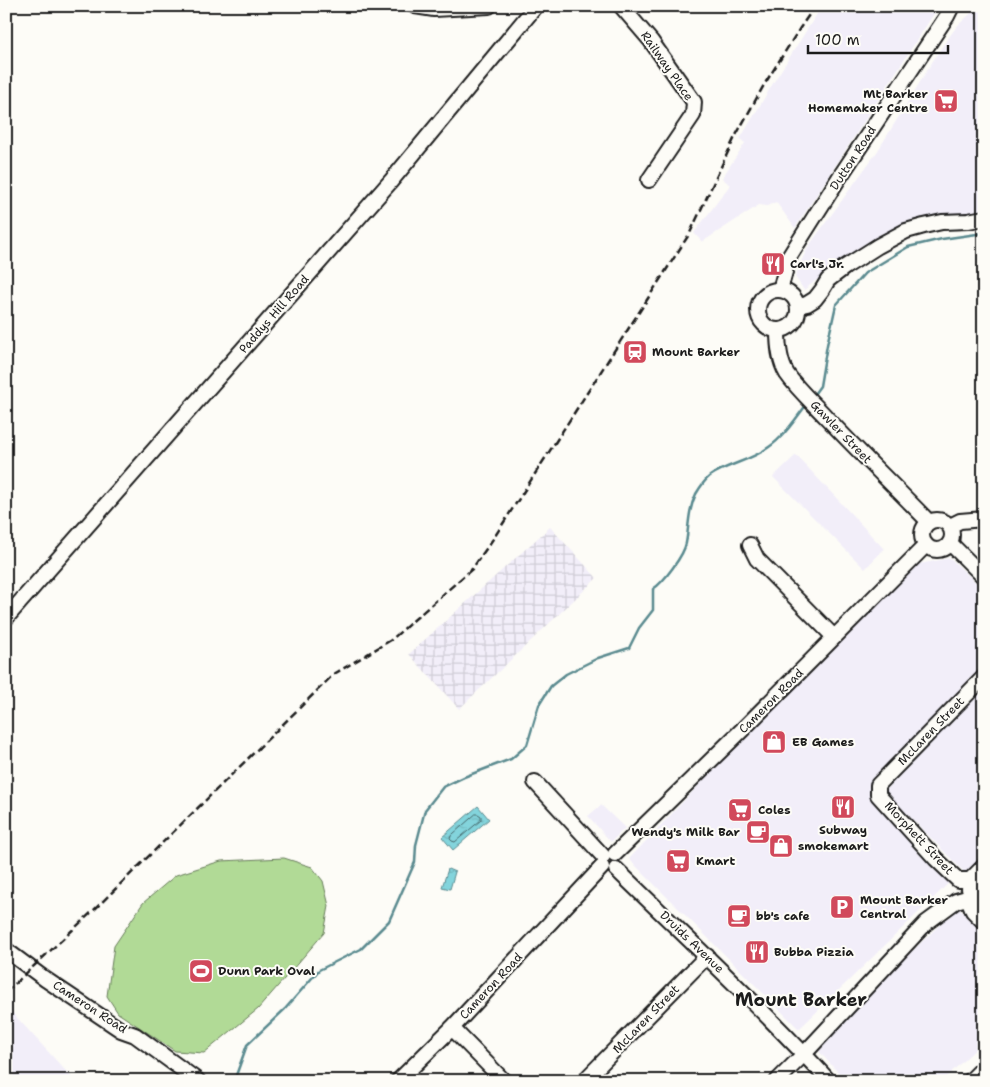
<svg xmlns="http://www.w3.org/2000/svg" width="990" height="1087" viewBox="0 0 990 1087" font-family="'Shantell Sans',sans-serif">
<style>
.built{fill:#f2eef9}
.industrial{fill:url(#industrial-grid)}
.grass{fill:#b1da96;stroke:#667b59}
.water{fill:url(#water-ripples);stroke:#5a8a8f}
.lines{fill:none;stroke-linecap:round;stroke-linejoin:round}
.shore{stroke:#456669;stroke-width:1}
.stream{stroke:#5a8a8f;stroke-width:2.5}
.minor-casing{stroke:#1c1c1c;stroke-width:18}
.minor{stroke:#fdfcf7;stroke-width:14}
.rail{stroke:#1c1c1c;stroke-width:2.5;stroke-dasharray:8 4;stroke-linecap:butt}
.labels{text-anchor:middle;dominant-baseline:central;stroke-width:4;stroke-linejoin:round;paint-order:stroke}
.street-label{font-size:12px;fill:#1c1c1c;stroke:#fdfcf7}
.poi-label{font-size:12px;font-weight:bold;fill:#1c1c1c;stroke:#fdfcf7;text-anchor:start}
.district-label{font-size:18px;font-weight:bold;fill:#1c1c1c;stroke:#fdfcf7}
</style>
<defs>
<pattern id="industrial-grid" width="8" height="8" patternUnits="userSpaceOnUse" patternTransform="scale(1.25)"><rect width="8" height="8" fill="#f2eef9"/><path d="M0 4h8M4 0v8" fill="none" stroke="#cfccd5"/></pattern>
<pattern id="water-ripples" width="26" height="14" patternUnits="userSpaceOnUse" patternTransform="scale(1.25)"><rect width="26" height="14" fill="#83d4dc"/><path d="M2 4q2-2 4 0t4 0M15 11q2-2 4 0t4 0" fill="none" stroke="#71b5bc"/></pattern>
</defs>
<rect width="100%" height="100%" fill="#fdfcf7"/>
<filter id="ink" filterUnits="userSpaceOnUse"><feTurbulence type="fractalNoise" baseFrequency=".02" numOctaves="2"/><feDisplacementMap in="SourceGraphic" scale="10" xChannelSelector="R" yChannelSelector="G"/><feConvolveMatrix kernelMatrix="1 2 1 2 8 2 1 2 1" color-interpolation-filters="sRGB"/></filter>
<g filter="url(#ink)">
<g class="built">
<path d="M822,6H939L795,228L776,202L768,206L759,205L702,242L694,233L730,185L722,178L745,143L740,139L775,80Z"/>
<path d="M979,6H984V211L979,213L932,216L904,225L834,266L804,290L795,277L800,264L808,247L877,152L939,51L957,26Z"/>
<path d="M796,455L884,549L865,569L773,477Z"/>
<path d="M950,558L984,590V670L875,788L955,877L799,1029L629,859L711,772L914,565Z"/>
<path d="M984,686V856L966,874L885,791Z"/>
<path d="M601,805L625,828L611,842L588,816Z"/>
<path d="M958,907L984,933V1041L942,1081H846L814,1046Z"/>
<path d="M8,1008L75,1081H6V1010Z"/>
</g>
<path class="industrial" d="M550,527L597,578L459,709L409,654Z"/>
<path class="grass" d="M284,858L312,867L323,881L329,906L324,933L258,1009L204,1053L175,1051L118,1013L107,996L114,946L143,903L176,875L221,861Z"/>
<g class="water">
<path d="M478,806L489,819L453,850L442,837Z"/>
<path d="M448,869L455,872L450,889L442,887Z"/>
</g>
<g class="lines">
<path class="shore" d="M476,814H478L481,816V820L455,842L452,841L450,839L451,836Z"/>
<g class="stream">
<path d="M812,397L820,386L827,345L836,305L865,273L908,247L942,239L984,233"/>
<path d="M234,1081L247,1045L285,1009L319,970L361,949L389,921L415,862L416,845L425,810L443,787L464,777L511,759L527,745L539,705L551,686L566,674L598,658L629,648L639,628L653,610V589C663,583 684,555 686,543C689,527 688,510 696,494C699,489 705,480 710,476C727,464 751,461 769,447C784,437 796,418 807,404"/>
</g>
<defs>
<g id="minor">
<path d="M415,6L434,9L489,6"/>
<path d="M621,6L651,41L694,102L693,115L649,180"/>
<circle cx="778" cy="310" r="20"/>
<path d="M780,290L789,257L839,178L947,16L952,6"/>
<path d="M798,306L807,304L815,299L822,290L828,280L845,267L878,246L906,231L924,226L942,222L968,221L984,218"/>
<path d="M778,330C778,345 779,361 787,374C798,390 813,403 826,417C860,453 895,487 929,522"/>
<circle cx="937" cy="535" r="15"/>
<path d="M950,526L960,521L984,519"/>
<path d="M950,543L984,577"/>
<path d="M750,545L757,559L834,637"/>
<path d="M6,618L391,181L536,6"/>
<path d="M535,782L603,856"/>
<path d="M615,854L742,730L926,545"/>
<path d="M616,869C688,939 761,1007 829,1081"/>
<path d="M970,880H958L936,859L878,795V785L984,677"/>
<path d="M984,881C976,889 978,900 984,909"/>
<path d="M969,889L970,880L984,866"/>
<path d="M968,898L973,911L984,922"/>
<path d="M6,950L45,979L121,1030L135,1035L198,1081"/>
<path d="M452,1028L504,1081"/>
<path d="M398,1081L452,1028L602,867"/>
<path d="M584,1081L707,956"/>
<path d="M777,1081L804,1054L926,923L956,901L978,895"/>
<path d="M970,1081L984,1067"/>
</g>
</defs>
<use href="#minor" class="minor-casing"/>
<use href="#minor" class="minor"/>
<path class="rail" d="M6,992L94,910L334,674L391,640L472,569L495,536L690,233L735,137L764,85L800,28L815,6"/>
</g>
</g>
<defs>
<symbol id="supermarket-square" viewBox="-11 -11 22 22"><rect x="-9" y="-9" width="18" height="18" rx="4" fill="#d1495b" stroke="#fdfcf7"/><path d="M-6-5.5h2.5l.6 2H6L4.5 2H-2.5L-4.4-4H-6ZM-1.5 3.2a1.3 1.3 0 1 0 .1 0ZM3 3.2a1.3 1.3 0 1 0 .1 0Z" fill="#fff"/></symbol>
<symbol id="restaurant-square" viewBox="-11 -11 22 22"><rect x="-9" y="-9" width="18" height="18" rx="4" fill="#d1495b" stroke="#fdfcf7"/><path d="M-5-6h1v4h1v-4h1v4h1v-4h1v5L-1.5 .5V6h-2V.5L-5-1ZM5-6V6H3V1.5H1.5Q1.5-4 5-6Z" fill="#fff"/></symbol>
<symbol id="station-square" viewBox="-11 -11 22 22"><rect x="-9" y="-9" width="18" height="18" rx="4" fill="#d1495b" stroke="#fdfcf7"/><path d="M-3-6H3Q5-6 5-4V2Q5 4 3 4L4.5 6H3L1.5 4h-3L-3 6H-4.5L-3 4Q-5 4-5 2V-4Q-5-6-3-6ZM-3.5-4v3h7v-3ZM-3.5 1v1.5H-2V1ZM2 1v1.5H3.5V1Z" fill="#fff"/></symbol>
<symbol id="shop-square" viewBox="-11 -11 22 22"><rect x="-9" y="-9" width="18" height="18" rx="4" fill="#d1495b" stroke="#fdfcf7"/><path d="M-5-2.5h2.3a2.7 3.5 0 0 1 5.4 0H5L5.5 6h-11ZM-1.5-2.5h3a1.5 2.3 0 0 0-3 0Z" fill="#fff"/></symbol>
<symbol id="cafe-square" viewBox="-11 -11 22 22"><rect x="-9" y="-9" width="18" height="18" rx="4" fill="#d1495b" stroke="#fdfcf7"/><path d="M-5.5-4.5H6V0H3Q3 3.5 0 3.5H-2.5Q-5.5 3.5-5.5 0ZM3-3.2v2h1.7v-2ZM-6 4.5H4V6H-6Z" fill="#fff"/></symbol>
<symbol id="parking-square" viewBox="-11 -11 22 22"><rect x="-9" y="-9" width="18" height="18" rx="4" fill="#d1495b" stroke="#fdfcf7"/><path d="M-3.5-5.5H1a3.5 3.5 0 0 1 0 7H-1V5.5H-3.5ZM-1-3.4V-.6H.8a1.4 1.4 0 0 0 0-2.8Z" fill="#fff"/></symbol>
<symbol id="stadium-square" viewBox="-11 -11 22 22"><rect x="-9" y="-9" width="18" height="18" rx="4" fill="#d1495b" stroke="#fdfcf7"/><path d="M0-5a6.5 5 0 1 0 0 10a6.5 5 0 1 0 0-10ZM-3.5-1.8h7v3.6h-7Z" fill="#fff"/></symbol>
</defs>
<g fill-rule="evenodd">
<use href="#supermarket-square" x="932" y="87" width="28" height="28"/>
<use href="#restaurant-square" x="759" y="250" width="28" height="28"/>
<use href="#station-square" x="621" y="338" width="28" height="28"/>
<use href="#shop-square" x="760" y="728" width="28" height="28"/>
<use href="#restaurant-square" x="829" y="793" width="28" height="28"/>
<use href="#supermarket-square" x="726" y="796" width="28" height="28"/>
<use href="#cafe-square" x="744" y="818" width="28" height="28"/>
<use href="#shop-square" x="767" y="832" width="28" height="28"/>
<use href="#supermarket-square" x="664" y="847" width="28" height="28"/>
<use href="#parking-square" x="828" y="893" width="28" height="28"/>
<use href="#cafe-square" x="725" y="902" width="28" height="28"/>
<use href="#restaurant-square" x="743" y="938" width="28" height="28"/>
<use href="#stadium-square" x="187" y="957" width="28" height="28"/>
</g>
<g class="labels">
<g class="street-label">
<text transform="translate(667 66) rotate(55)">Railway Place</text>
<text transform="translate(853 158) rotate(-57)">Dutton Road</text>
<text transform="translate(274 314) rotate(-49)">Paddys Hill Road</text>
<text transform="translate(841 432) rotate(46)">Gawler Street</text>
<text transform="translate(771 701) rotate(-45)">Cameron Road</text>
<text transform="translate(931 731) rotate(-46)">McLaren Street</text>
<text transform="translate(919 838) rotate(47)">Morphett Street</text>
<text transform="translate(692 942) rotate(44)">Druids Avenue</text>
<text transform="translate(491 986) rotate(-47)">Cameron Road</text>
<text transform="translate(90 1007) rotate(33)">Cameron Road</text>
<text transform="translate(646 1019) rotate(-46)">McLaren Street</text>
</g>
<g class="poi-label">
<text x="928" y="94" text-anchor="end">Mt Barker<tspan x="928" dy="14">Homemaker Centre</tspan></text>
<text x="790" y="264">Carl's Jr.</text>
<text x="652" y="352">Mount Barker</text>
<text x="792" y="742">EB Games</text>
<text x="758" y="810">Coles</text>
<text x="843" y="830" text-anchor="middle">Subway</text>
<text x="740" y="832" text-anchor="end">Wendy's Milk Bar</text>
<text x="798" y="846">smokemart</text>
<text x="696" y="861">Kmart</text>
<text x="860" y="900">Mount Barker<tspan x="860" dy="14">Central</tspan></text>
<text x="756" y="916">bb's cafe</text>
<text x="774" y="952">Bubba Pizzia</text>
<text x="218" y="971">Dunn Park Oval</text>
</g>
<g class="district-label">
<text x="801" y="1000">Mount Barker</text>
</g>
</g>
<rect width="990" height="1087" fill="none" stroke="#fdfcf7" stroke-width="25"/>
<rect x="12" y="12" width="965" height="1062" fill="none" stroke="#1c1c1c" stroke-width="2" filter="url(#ink)"/>
<path d="M808 45v8h140v-8" fill="none" stroke="#1c1c1c" stroke-width="2.5"/>
<text x="815" y="45" font-size="15" fill="#1c1c1c" stroke="#fdfcf7" stroke-width="4" paint-order="stroke">100 m</text>
</svg>
